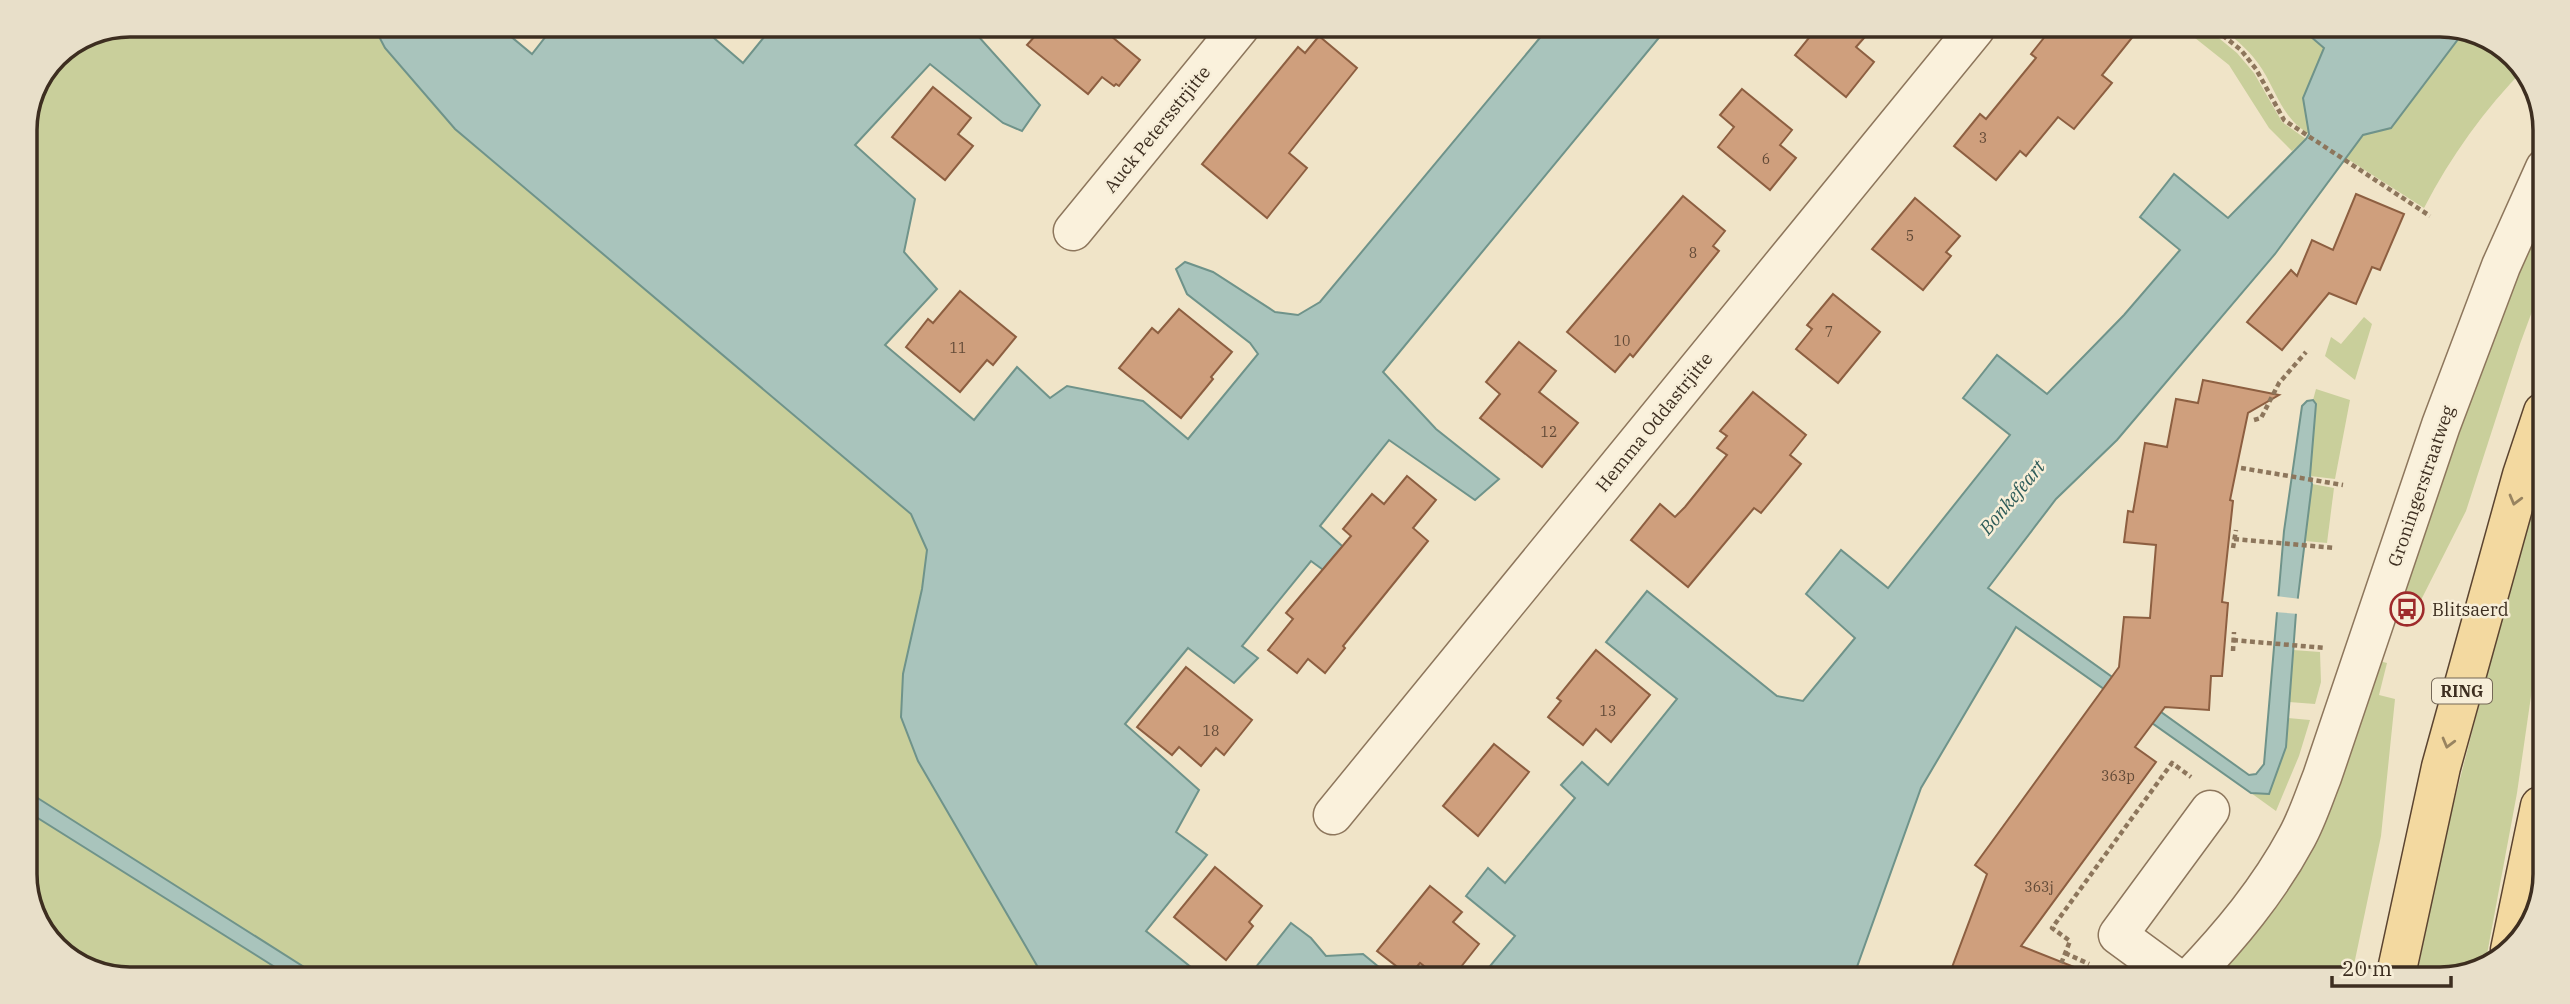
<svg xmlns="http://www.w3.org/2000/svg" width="2570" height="1004" viewBox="0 0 2570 1004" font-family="'IBM Plex Serif',serif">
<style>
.green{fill:#c9cf9b}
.water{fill:#a9c4bc;stroke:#6f938a;stroke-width:2}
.pier{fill:#f0e4c8}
.building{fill:#cf9f7d;stroke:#8d5f41;stroke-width:2}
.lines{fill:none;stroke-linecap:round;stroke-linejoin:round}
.minor-casing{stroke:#8d765c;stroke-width:41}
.major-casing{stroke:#5b4430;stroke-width:41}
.path{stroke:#8d765c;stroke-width:4.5;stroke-dasharray:5 3.5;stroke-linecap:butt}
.minor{stroke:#faf1dc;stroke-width:38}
.major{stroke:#f3d9a0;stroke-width:38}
.oneway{stroke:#988460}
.labels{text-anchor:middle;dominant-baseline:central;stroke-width:5;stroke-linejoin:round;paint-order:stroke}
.number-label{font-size:14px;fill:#624a37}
.shield{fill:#f7eed8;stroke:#756857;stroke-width:2}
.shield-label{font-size:16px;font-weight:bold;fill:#3d2e20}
.street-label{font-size:18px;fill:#3d2e20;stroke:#f7eed8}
.poi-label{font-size:18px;fill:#3d2e20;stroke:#f7eed8;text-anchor:start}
.water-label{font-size:19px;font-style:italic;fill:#2f5d5a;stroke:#f7eed8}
.rim{fill:none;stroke:#3d2e20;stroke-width:3.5}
</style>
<rect width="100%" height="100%" fill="#f0e4c8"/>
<g class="green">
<path d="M130,25H420L887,432L1087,976L315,974L25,790V123L50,67L63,52Z"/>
<path d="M2185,30H2209L2237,53L2254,73L2282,122L2306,139L2292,151L2269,128L2229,65Z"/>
<path d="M2224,30H2355L2309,134C2282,117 2278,95 2262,69C2252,53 2238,41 2224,30Z"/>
<path d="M2465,30H2474L2525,68C2484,110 2451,156 2424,208L2346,158L2363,134L2391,128Z"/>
<path d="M2545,208L2544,279L2520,344L2466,511L2420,602L2416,614L2396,609L2457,426Z"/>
<path d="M2364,317L2372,324L2355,380L2325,356L2331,337L2341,344Z"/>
<path d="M2316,389L2350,400L2335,479L2310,476L2316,404L2313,400Z"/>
<path d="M2543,477L2542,620L2517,793L2485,965L2441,979H2416L2445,837L2502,616Z"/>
<path d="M2312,484L2334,488L2327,543L2305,541Z"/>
<path d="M2293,650L2320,652L2321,682L2315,704L2289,702Z"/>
<path d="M2379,661L2387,663L2379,695L2395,699L2381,836L2351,979H2214Z"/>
<path d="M2288,718L2310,720L2299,756L2276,811L2251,793L2269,794L2286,747Z"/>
<path d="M25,810L286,974H96L47,939L25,881Z"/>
</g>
<g class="water">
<path d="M373,25H497L532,54L554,26H700L743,63L773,26L970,27L1040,105L1022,131L1003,123L930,64L855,145L915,199L904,252L937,289L885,345L974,420L1017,367L1050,398L1067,386L1143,401L1188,439L1258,354L1250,343L1187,294L1176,269L1185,262L1213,272L1275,312L1298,315L1320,302L1548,28H1667L1383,372L1436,429L1499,479L1475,500L1389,440L1320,526L1352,555L1337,580L1311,561L1242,646L1258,658L1234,683L1188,648L1125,724L1199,790L1176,832L1207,855L1146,931L1202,976H1043L918,761L901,717L903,674L922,589L927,550L911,514L455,129L385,48Z"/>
<path d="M2303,30H2465L2391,128L2363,135L2275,254L2117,440L2056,499L1988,588L2249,775L2256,774L2264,764L2284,531L2302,406L2307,401L2313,400L2316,404L2310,476L2312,484L2296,613L2286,747L2269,794L2251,793L2016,627L1921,788L1853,978L1481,977L1515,936L1466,896L1488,868L1505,883L1575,798L1561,785L1582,762L1608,785L1677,699L1606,642L1647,591L1777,696L1803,701L1855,638L1806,594L1841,550L1888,588L2010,435L1963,398L1997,355L2047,394L2124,315L2180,250L2140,217L2174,174L2228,218L2306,139L2309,134L2303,98L2324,48Z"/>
<path d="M25,790L315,974H286L25,810Z"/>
<path d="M1291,923L1311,938L1326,956L1363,954L1391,977H1248Z"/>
</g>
<path class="pier" d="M2276,596L2301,599L2299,614L2274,612Z"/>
<g class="building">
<path d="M1043,27H1100L1140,60L1119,86L1116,84L1114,86L1102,77L1088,94L1027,45Z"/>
<path d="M1816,29H1872L1856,47L1874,62L1846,97L1795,55Z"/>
<path d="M2051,29H2139L2102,75L2112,83L2074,129L2058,117L2026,156L2020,151L1996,180L1954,146L1980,114L1986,119L2036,58L2031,54Z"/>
<path d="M1319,36L1357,68L1289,153L1307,168L1267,218L1202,164L1298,47L1305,53Z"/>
<path d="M933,87L971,118L958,134L973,146L945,180L892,137Z"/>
<path d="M1742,89L1792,130L1780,145L1796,158L1770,190L1718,147L1734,127L1720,115Z"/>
<path d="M2356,194L2404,214L2380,270L2372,267L2356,304L2329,293L2282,350L2247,322L2291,270L2297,276L2312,240L2333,250Z"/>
<path d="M1683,196L1725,231L1713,246L1719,251L1633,357L1630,354L1615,372L1567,332Z"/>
<path d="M1915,198L1960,236L1946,252L1951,256L1923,290L1872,249Z"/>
<path d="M960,291L1016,337L993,365L987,360L960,392L906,347L928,319L933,323Z"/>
<path d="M1833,294L1880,332L1838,383L1796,349L1812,329L1807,325Z"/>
<path d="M1179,309L1232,352L1211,377L1213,379L1181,418L1119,368L1152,328L1158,333Z"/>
<path d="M1519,342L1556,371L1539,392L1578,423L1542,467L1480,418L1500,394L1486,382Z"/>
<path d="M2203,380L2279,395L2248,413L2239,456L2230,500L2233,501L2222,602L2228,603L2222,676H2211L2209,710L2165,707L2135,747L2156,762L2021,946L2097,976L2096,979L1948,978L1987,874L1975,865L2119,667L2124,617L2150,618L2156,545L2124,542L2128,511L2133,512L2145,443L2167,447L2176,399L2198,403Z"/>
<path d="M1753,392L1806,435L1790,455L1801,464L1761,513L1754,508L1688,587L1631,540L1660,504L1675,517L1685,507L1727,455L1717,448L1727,436L1720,431Z"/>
<path d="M1407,476L1436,500L1413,528L1428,541L1343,646L1345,648L1325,673L1308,659L1297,673L1268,650L1293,619L1286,613L1351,536L1343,529L1372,494L1384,504Z"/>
<path d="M1596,650L1650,695L1611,742L1596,729L1583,745L1548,717L1561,701L1557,698Z"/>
<path d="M1186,667L1252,720L1224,755L1216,748L1201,766L1179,747L1172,755L1137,727Z"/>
<path d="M1494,744L1529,772L1478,836L1443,806Z"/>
<path d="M1215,867L1262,906L1249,922L1253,926L1226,960L1174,917Z"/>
<path d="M1430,886L1462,912L1453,922L1479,944L1453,977H1438L1420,963L1409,976L1377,951Z"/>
</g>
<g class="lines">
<defs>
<g id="minor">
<path d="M1073,231L1240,27"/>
<path d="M1333,815L1975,29"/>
<path d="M2178,979L2118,935L2210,810"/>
<path d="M2189,979C2230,936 2268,891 2297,837C2307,819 2314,797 2322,777L2441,425L2501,266L2545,168"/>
</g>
<g id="major">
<path d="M2510,950L2540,806"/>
<path d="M2395,979L2441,767L2522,475L2543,412"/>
</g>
</defs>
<use href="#minor" class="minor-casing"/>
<use href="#major" class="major-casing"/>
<g class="path">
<path d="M2216,30L2241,50L2256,69L2284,120L2430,216"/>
<path d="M2254,420L2261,418L2279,383L2306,352"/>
<path d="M2241,468L2343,485"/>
<path d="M2234,539L2335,548"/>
<path d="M2233,548L2236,530"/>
<path d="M2233,640L2325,648"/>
<path d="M2233,651L2234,632"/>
<path d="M2065,953L2089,964"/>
<path d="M2093,967L2099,979"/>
<path d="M2055,979L2070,941L2052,928L2172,763L2191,777"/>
</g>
<use href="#minor" class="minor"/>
<use href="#major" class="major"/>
</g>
<defs><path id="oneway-chevron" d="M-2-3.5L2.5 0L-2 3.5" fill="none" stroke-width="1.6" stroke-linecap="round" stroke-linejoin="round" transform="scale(1.75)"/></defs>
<g class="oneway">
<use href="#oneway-chevron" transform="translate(2515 500) rotate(105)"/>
<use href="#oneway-chevron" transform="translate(2448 743) rotate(105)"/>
</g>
<defs>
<symbol id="bus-ring" viewBox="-11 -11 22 22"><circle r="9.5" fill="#f7eed8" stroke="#9e2a2b" stroke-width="1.5"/><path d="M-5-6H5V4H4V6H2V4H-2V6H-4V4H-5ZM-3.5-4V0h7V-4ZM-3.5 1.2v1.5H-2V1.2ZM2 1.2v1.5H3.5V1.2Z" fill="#9e2a2b"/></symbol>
</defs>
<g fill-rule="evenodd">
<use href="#bus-ring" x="2388" y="590" width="38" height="38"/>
</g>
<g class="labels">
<g class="number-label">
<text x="1983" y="138">3</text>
<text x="1766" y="159">6</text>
<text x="1910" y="236">5</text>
<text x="1693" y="253">8</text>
<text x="1829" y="332">7</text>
<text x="1622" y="341">10</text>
<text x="958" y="348">11</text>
<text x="1549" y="432">12</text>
<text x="1608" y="711">13</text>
<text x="1211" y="731">18</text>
<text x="2118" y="776">363p</text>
<text x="2039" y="887">363j</text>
</g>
<rect class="shield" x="2432" y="678.5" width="60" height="25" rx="5"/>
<g class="shield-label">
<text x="2462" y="691">RING</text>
</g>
<g class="street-label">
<text transform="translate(1157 129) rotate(-51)">Auck Petersstrjitte</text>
<text transform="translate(1654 422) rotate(-51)">Hemma Oddastrjitte</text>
<text transform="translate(2421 486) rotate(-71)">Groningerstraatweg</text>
</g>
<g class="poi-label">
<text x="2432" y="609">Blitsaerd</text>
</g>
<g class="water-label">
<text transform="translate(2012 497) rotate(-50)">Bonkefeart</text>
</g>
</g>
<path d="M0 0H2570V1004H0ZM130 37H2440A93 93 0 0 1 2533 130V874A93 93 0 0 1 2440 967H130A93 93 0 0 1 37 874V130A93 93 0 0 1 130 37Z" fill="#e8dfc9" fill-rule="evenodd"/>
<path class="rim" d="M130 37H2440A93 93 0 0 1 2533 130V874A93 93 0 0 1 2440 967H130A93 93 0 0 1 37 874V130A93 93 0 0 1 130 37Z"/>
<path d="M2332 976v10h119v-10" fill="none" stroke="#3d2e20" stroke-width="3.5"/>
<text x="2342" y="976" font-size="21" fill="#3d2e20" stroke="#f7eed8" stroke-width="5" paint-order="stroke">20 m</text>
</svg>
